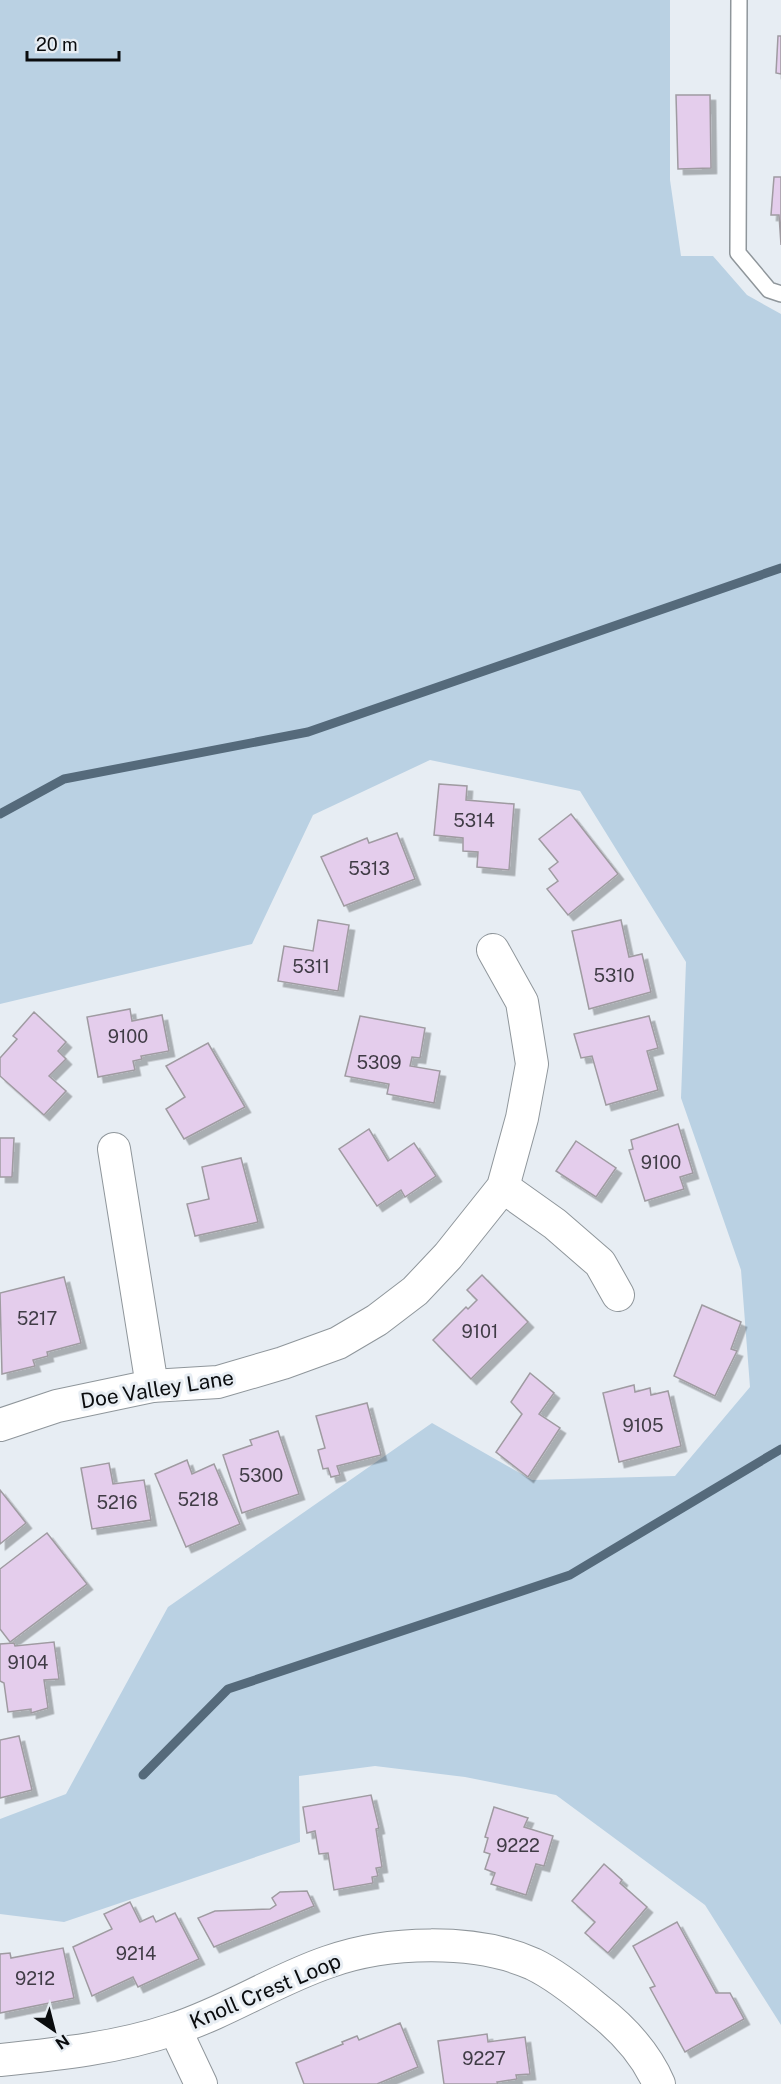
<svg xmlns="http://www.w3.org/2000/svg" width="781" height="2084" viewBox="0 0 781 2084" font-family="'Public Sans',sans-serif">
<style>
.green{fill:#bad1e3}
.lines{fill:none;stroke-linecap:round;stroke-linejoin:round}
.stream{stroke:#556a7b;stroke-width:9}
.building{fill:#e4cdec;stroke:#9f9ba1;stroke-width:1.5;filter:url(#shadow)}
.service-casing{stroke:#8f969b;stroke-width:18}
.minor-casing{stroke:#8f969b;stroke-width:34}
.service{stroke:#fff;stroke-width:15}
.minor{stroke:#fff;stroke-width:32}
.labels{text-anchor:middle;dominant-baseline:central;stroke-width:6;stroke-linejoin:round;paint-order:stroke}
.number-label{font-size:18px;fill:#403c46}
.street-label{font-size:21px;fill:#0a0c0e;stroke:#e7edf3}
</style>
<defs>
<filter id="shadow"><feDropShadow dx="5.5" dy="5.5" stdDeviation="0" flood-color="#0004"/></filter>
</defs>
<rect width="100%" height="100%" fill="#e7edf3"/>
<path class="green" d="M0,0H670V180L681,256H713L747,295L781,314V2025L705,1905L556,1795L465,1777L375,1766L299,1776L300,1842L64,1922L0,1914V1819L66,1794L168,1607L432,1423L532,1480L675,1476L750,1387L741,1270L681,1098L686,962L580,791L430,760L313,815L252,944L0,1004Z"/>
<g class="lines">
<g class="stream">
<path d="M0,814L64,779L308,732L781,568"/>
<path d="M143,1775L228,1689L570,1575L781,1449"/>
</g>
</g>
<g class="building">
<path d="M778,36H781V74L776,73Z"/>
<path d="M676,95H710L711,168L678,169Z"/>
<path d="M774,177H781V245L779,215H771Z"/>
<path d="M439,784L467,786L466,800L514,804L509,870L477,867L478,852L463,851V838L434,835Z"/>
<path d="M571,814L618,874L568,915L547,889L558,881L549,869L558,862L539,839Z"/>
<path d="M397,833L415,879L344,906L321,857L367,838L369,843Z"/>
<path d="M318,920L349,925L338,991L278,981L284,946L313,951Z"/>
<path d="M621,920L629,957L642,954L651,992L589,1009L572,931Z"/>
<path d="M130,1009L132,1021L162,1015L169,1051L141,1056L142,1059L133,1061L135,1070L98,1077L87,1017Z"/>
<path d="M34,1012L66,1042L58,1051L66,1059L49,1076L66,1091L44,1115L0,1076V1058L17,1039L13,1036Z"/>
<path d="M360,1016L425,1028L420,1058L412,1057L410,1066L440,1071L434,1103L387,1094L389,1084L345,1076Z"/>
<path d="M649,1016L658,1048L647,1051L658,1090L606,1105L592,1056L581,1058L574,1034Z"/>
<path d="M208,1043L245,1107L184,1139L166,1109L185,1097L166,1066Z"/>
<path d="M678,1124L693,1173L680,1177L684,1189L645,1201L629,1150L633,1149L631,1140Z"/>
<path d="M369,1129L388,1161L414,1143L436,1176L405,1197L401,1190L377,1206L339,1149Z"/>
<path d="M0,1138H14L12,1177H0Z"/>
<path d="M576,1141L616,1168L596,1197L556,1171Z"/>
<path d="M241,1158L258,1222L195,1236L187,1204L209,1199L202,1167Z"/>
<path d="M482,1275L528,1322L471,1379L433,1340L466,1307L468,1309L477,1300L467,1290Z"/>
<path d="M64,1277L81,1343L47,1352L48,1356L33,1360L35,1366L2,1374L0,1293Z"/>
<path d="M702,1305L741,1322L731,1349L737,1351L715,1396L674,1376Z"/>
<path d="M530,1373L554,1393L539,1414L560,1428L528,1477L496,1452L522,1414L511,1402Z"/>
<path d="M634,1385L635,1392L650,1388L651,1395L668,1391L681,1446L619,1462L603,1393Z"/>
<path d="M367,1403L381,1455L337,1466L340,1475L331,1477L328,1468L323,1469L318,1450L325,1448L316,1416Z"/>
<path d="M278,1431L299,1494L242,1513L223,1455L252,1445L250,1440Z"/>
<path d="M187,1460L192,1474L214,1464L240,1524L186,1547L155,1474Z"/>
<path d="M109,1463L113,1484L144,1480L151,1520L92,1529L81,1468Z"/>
<path d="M0,1490L26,1523L0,1544Z"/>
<path d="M47,1533L87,1584L10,1642L0,1629V1569Z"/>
<path d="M54,1642L59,1679L44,1680L48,1708L31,1713V1709L8,1712L4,1683L0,1681V1644L14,1643L15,1646Z"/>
<path d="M19,1736L32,1790L0,1798V1740Z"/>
<path d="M371,1795L379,1828L376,1829L382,1867L376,1868L378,1876L372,1877L373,1883L334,1890L328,1853L319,1854L315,1831L307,1833L303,1807Z"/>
<path d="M494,1807L528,1818L524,1827L553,1836L544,1866L536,1864L526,1895L491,1884L495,1873L485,1869L490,1854L484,1852L488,1838L485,1837Z"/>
<path d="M604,1864L622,1880L620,1883L647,1907L608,1953L585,1933L595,1922L572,1901Z"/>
<path d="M307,1891L314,1906L214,1947L198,1918L215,1911L270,1909L276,1905L272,1898L280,1892Z"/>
<path d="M130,1902L140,1922L153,1916L156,1922L175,1913L199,1959L138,1987L133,1977L92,1996L73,1947L112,1929L104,1914Z"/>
<path d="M677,1922L716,1993H730L744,2019L685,2052L650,1988L655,1986L633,1946Z"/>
<path d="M63,1948L74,1998L0,2013V1954L10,1953L11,1958Z"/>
<path d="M400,2023L418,2067L377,2084H304L296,2063L343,2044L342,2042L357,2036L359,2040Z"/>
<path d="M487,2034L488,2042L525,2037L530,2074L516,2075L517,2079L497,2082L498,2084H444L438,2041Z"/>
</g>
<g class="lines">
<defs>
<path id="service" d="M739,0L738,253L769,290L781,294"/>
<g id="minor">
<path d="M114,1149L152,1386"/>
<path d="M503,1187L555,1224L600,1263L618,1295"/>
<path d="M0,1425L57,1406L152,1386L218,1382L283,1363L338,1343L377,1320L415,1291L448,1256L503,1187L522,1118L532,1064L522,1002L493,950"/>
<path d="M175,2029L201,2084"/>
<path d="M0,2060C59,2054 118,2048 174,2029C227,2012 275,1980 328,1962C386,1941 475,1938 533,1964C556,1975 577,1992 596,2008C622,2028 646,2054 659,2084"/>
</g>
</defs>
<use href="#service" class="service-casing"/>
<use href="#minor" class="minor-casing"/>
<use href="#service" class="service"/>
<use href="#minor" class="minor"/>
</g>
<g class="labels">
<g class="number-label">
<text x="474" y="820">5314</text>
<text x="369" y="868">5313</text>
<text x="311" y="966">5311</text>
<text x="614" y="975">5310</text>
<text x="128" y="1036">9100</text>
<text x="379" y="1062">5309</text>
<text x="661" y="1162">9100</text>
<text x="37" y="1318">5217</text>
<text x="480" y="1331">9101</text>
<text x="643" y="1425">9105</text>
<text x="261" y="1475">5300</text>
<text x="198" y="1499">5218</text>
<text x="117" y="1502">5216</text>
<text x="28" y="1662">9104</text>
<text x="518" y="1845">9222</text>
<text x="136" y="1953">9214</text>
<text x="35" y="1978">9212</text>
<text x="484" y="2058">9227</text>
</g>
<g class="street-label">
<text transform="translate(157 1389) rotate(-9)">Doe Valley Lane</text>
<text transform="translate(265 1991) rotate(-23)">Knoll Crest Loop</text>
</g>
</g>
<g transform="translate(54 2030) rotate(145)" stroke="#e7edf3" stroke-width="4.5" paint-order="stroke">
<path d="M0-4.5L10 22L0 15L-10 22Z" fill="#0a0c0e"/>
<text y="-9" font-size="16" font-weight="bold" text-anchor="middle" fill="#0a0c0e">N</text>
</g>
<path d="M27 51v9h92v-9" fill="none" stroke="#0a0c0e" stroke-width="3"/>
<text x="36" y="51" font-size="18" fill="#0a0c0e" stroke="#e7edf3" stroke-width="4.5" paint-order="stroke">20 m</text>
</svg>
